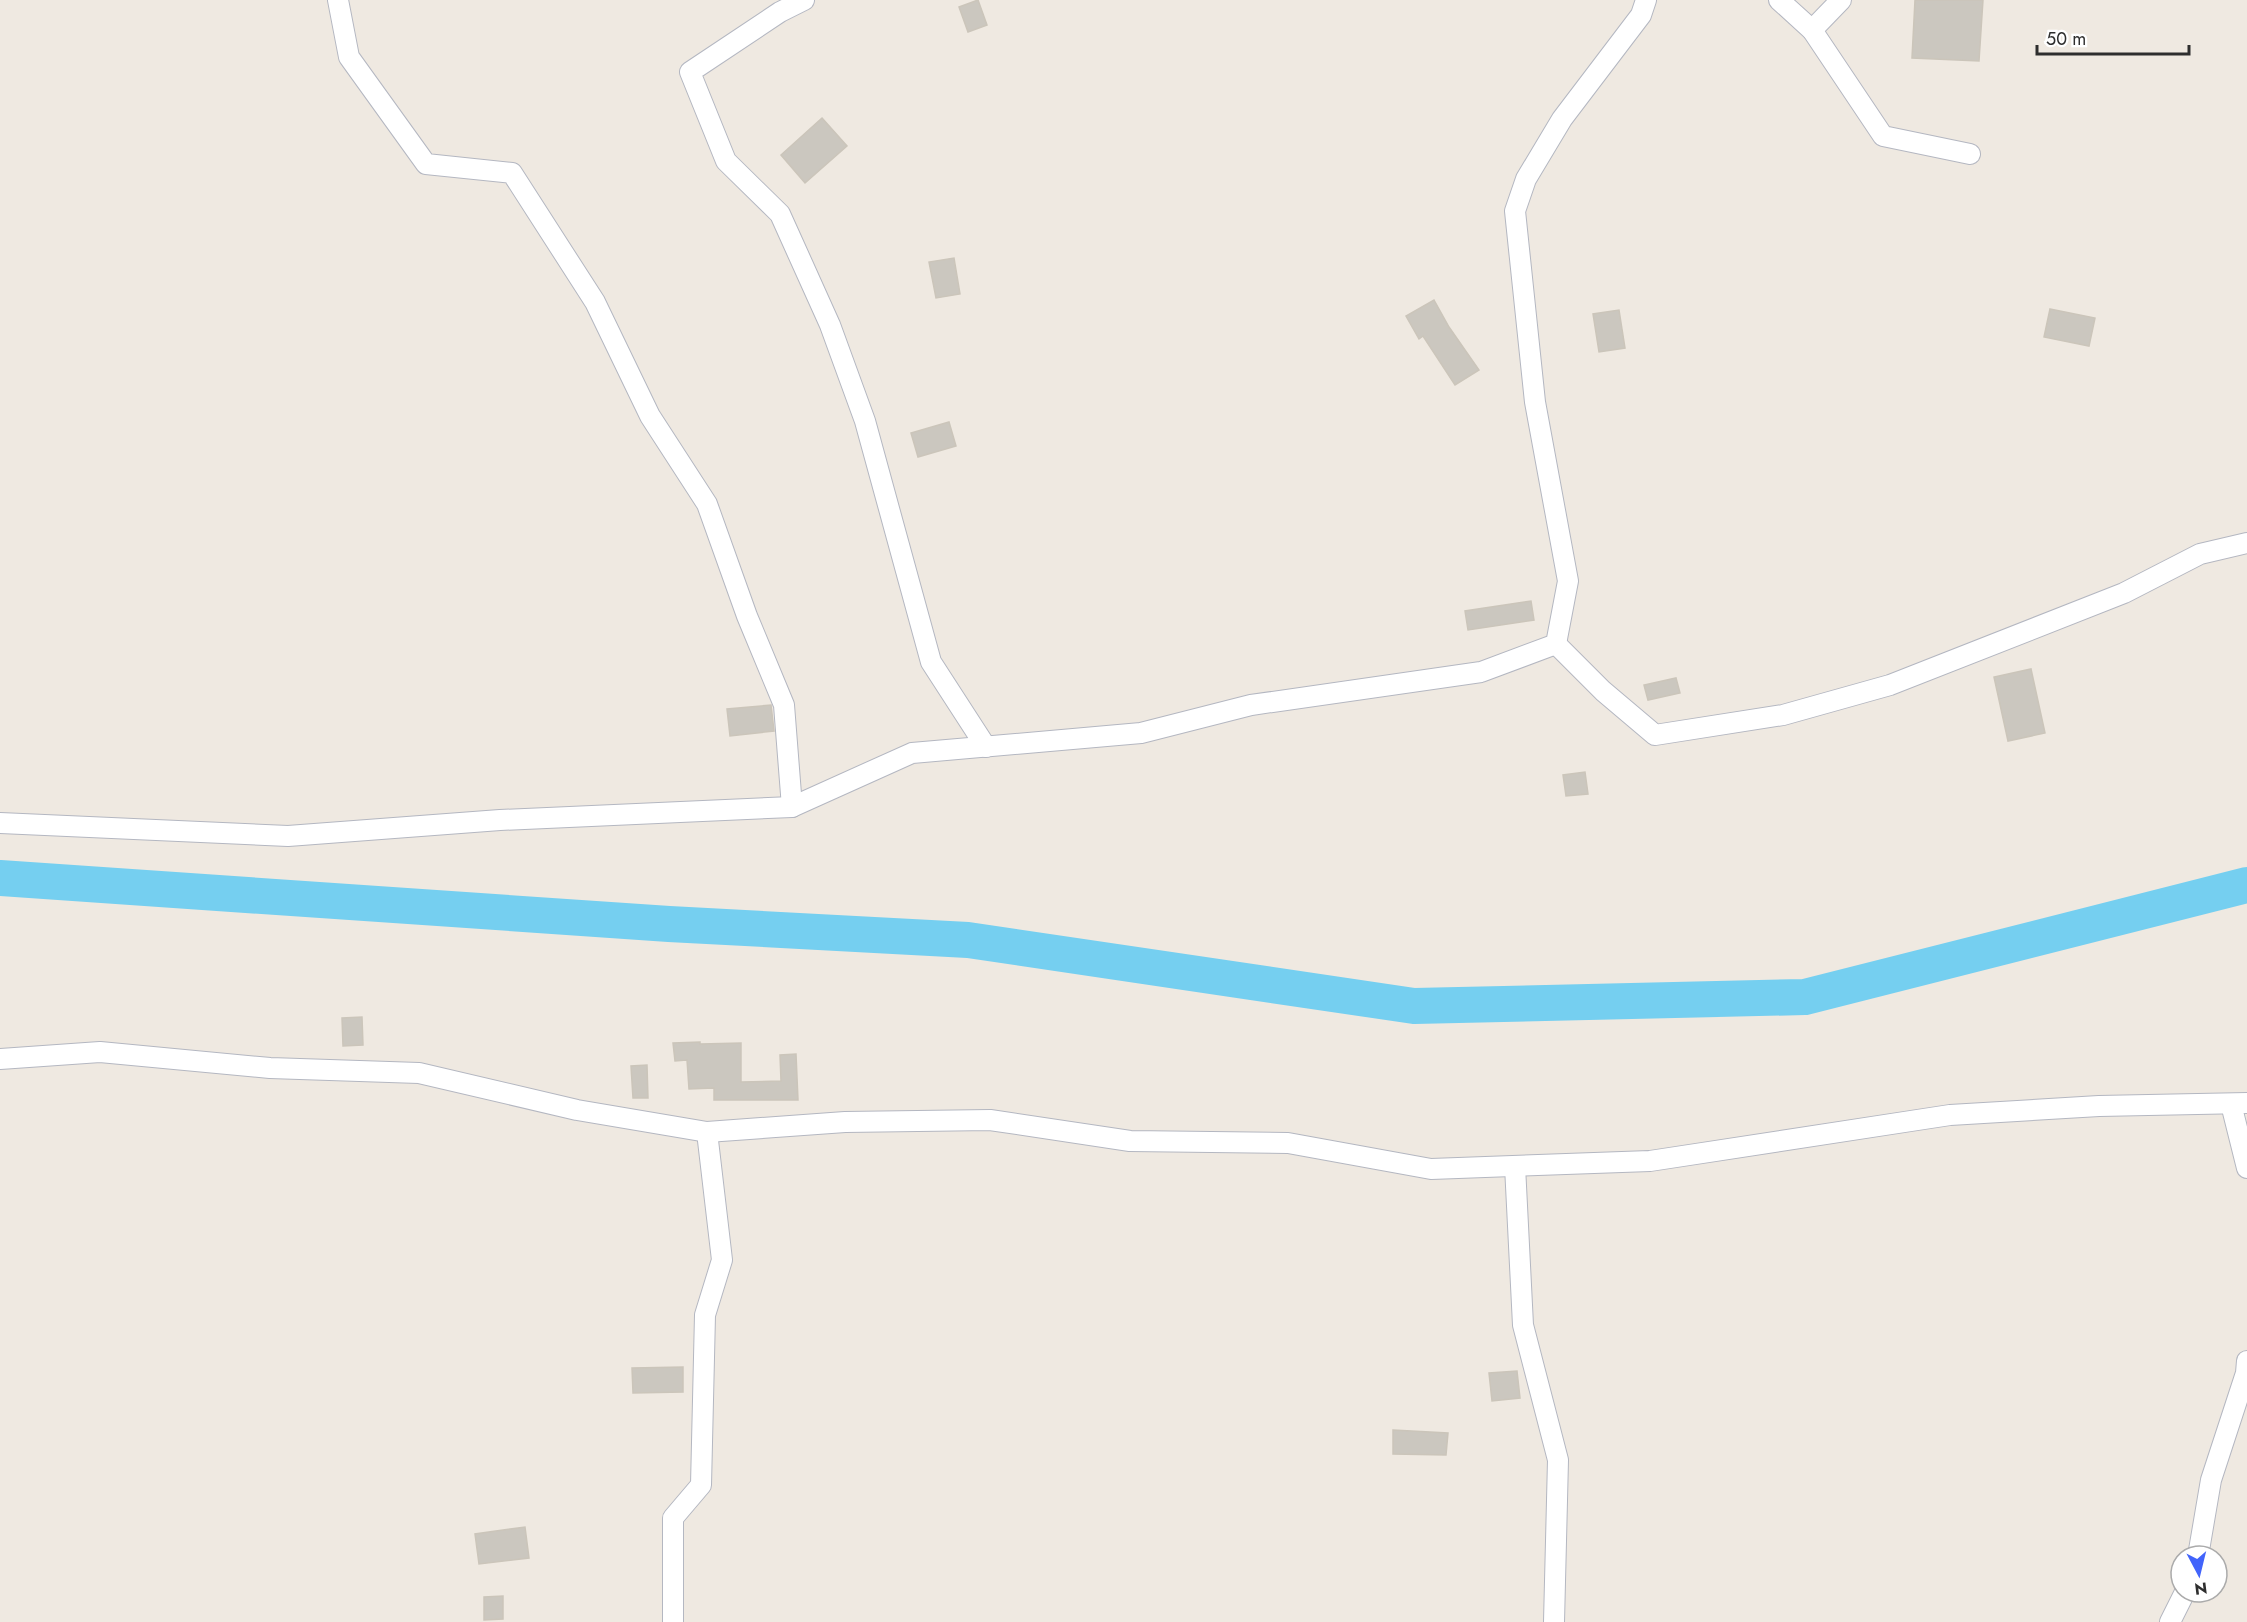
<svg xmlns="http://www.w3.org/2000/svg" width="2247" height="1622" viewBox="0 0 2247 1622" font-family="Jost,sans-serif">
<style>
.lines{fill:none;stroke-linecap:round;stroke-linejoin:round}
.river{stroke:#75cff0;stroke-width:36}
.building{fill:#cbc7bf;stroke:#cbc5ba;stroke-width:1.5}
.minor-casing{stroke:#b4b7c1;stroke-width:22}
.minor{stroke:#fff;stroke-width:20}
</style>
<rect width="100%" height="100%" fill="#efe9e1"/>
<g class="lines">
<path class="river" d="M0,878L669,924L968,940L1414,1006L1805,997L2247,885"/>
</g>
<g class="building">
<path d="M978,0L987,25L968,32L959,7Z"/>
<path d="M1915,0H1983L1979,61L1912,58Z"/>
<path d="M822,118L847,146L805,183L781,155Z"/>
<path d="M954,258L960,294L936,298L929,262Z"/>
<path d="M1434,300L1449,327L1479,370L1455,385L1423,336L1419,339L1406,316Z"/>
<path d="M2050,309L2095,318L2089,346L2044,337Z"/>
<path d="M1619,310L1625,348L1599,352L1593,314Z"/>
<path d="M949,422L956,446L918,457L911,433Z"/>
<path d="M1531,601L1534,620L1468,630L1465,611Z"/>
<path d="M2031,669L2045,733L2008,741L1994,677Z"/>
<path d="M1676,678L1680,693L1648,700L1644,685Z"/>
<path d="M771,705L774,731L730,736L727,709Z"/>
<path d="M1585,772L1588,794L1566,796L1563,775Z"/>
<path d="M362,1017L363,1045L343,1046L342,1018Z"/>
<path d="M700,1042V1044L741,1043V1082L781,1081L780,1055L796,1054L798,1100H714V1088L689,1089L687,1060L675,1061L673,1043Z"/>
<path d="M647,1065L648,1098H633L631,1066Z"/>
<path d="M683,1367V1392L633,1393L632,1368Z"/>
<path d="M1517,1371L1520,1398L1492,1401L1489,1373Z"/>
<path d="M1393,1430L1448,1433L1446,1455L1393,1454Z"/>
<path d="M525,1527L529,1558L479,1564L475,1534Z"/>
<path d="M503,1596V1619L484,1620V1597Z"/>
</g>
<g class="lines">
<defs>
<g id="minor">
<path d="M338,0L349,57L426,164L512,173L595,302L650,416L707,504L747,616L784,705L792,807"/>
<path d="M804,0L780,12L690,72L726,161L780,214L830,325L865,421L931,662L986,747"/>
<path d="M1779,0L1812,30L1883,136L1970,154"/>
<path d="M1812,30L1841,0"/>
<path d="M1556,644L1603,691L1655,735L1783,715L1890,685L2124,593L2200,554L2247,543"/>
<path d="M0,823L288,836L500,820L792,807L912,753L1141,733L1251,705L1481,672L1556,644L1568,581L1535,402L1515,211L1526,179L1562,119L1641,15L1646,0"/>
<path d="M0,1059L100,1052L270,1068L419,1073L577,1110L707,1132L845,1122L990,1120L1130,1141L1288,1143L1431,1169L1650,1161L1950,1115L2099,1106L2247,1103"/>
<path d="M2231,1104L2247,1168"/>
<path d="M1515,1166L1523,1325L1558,1460L1554,1622"/>
<path d="M2198,1556L2211,1480L2246,1373L2247,1361"/>
<path d="M673,1622V1518L701,1485L705,1315L722,1260L707,1132"/>
<path d="M2170,1622L2185,1592"/>
</g>
</defs>
<use href="#minor" class="minor-casing"/>
<use href="#minor" class="minor"/>
</g>
<g transform="translate(2199 1574) rotate(173)"><circle r="28" fill="#ffffff" stroke="#ababab" stroke-width="1.5"/>
<path d="M0-4.5L10 22L0 15L-10 22Z" fill="#4264fb"/>
<text y="-9" font-size="16" font-weight="bold" text-anchor="middle" fill="#2e2e2e">N</text>
</g>
<path d="M2037 45v9h152v-9" fill="none" stroke="#2e2e2e" stroke-width="3"/>
<text x="2046" y="45" font-size="18" fill="#2e2e2e" stroke="#ffffff" stroke-width="4.5" paint-order="stroke">50 m</text>
</svg>
